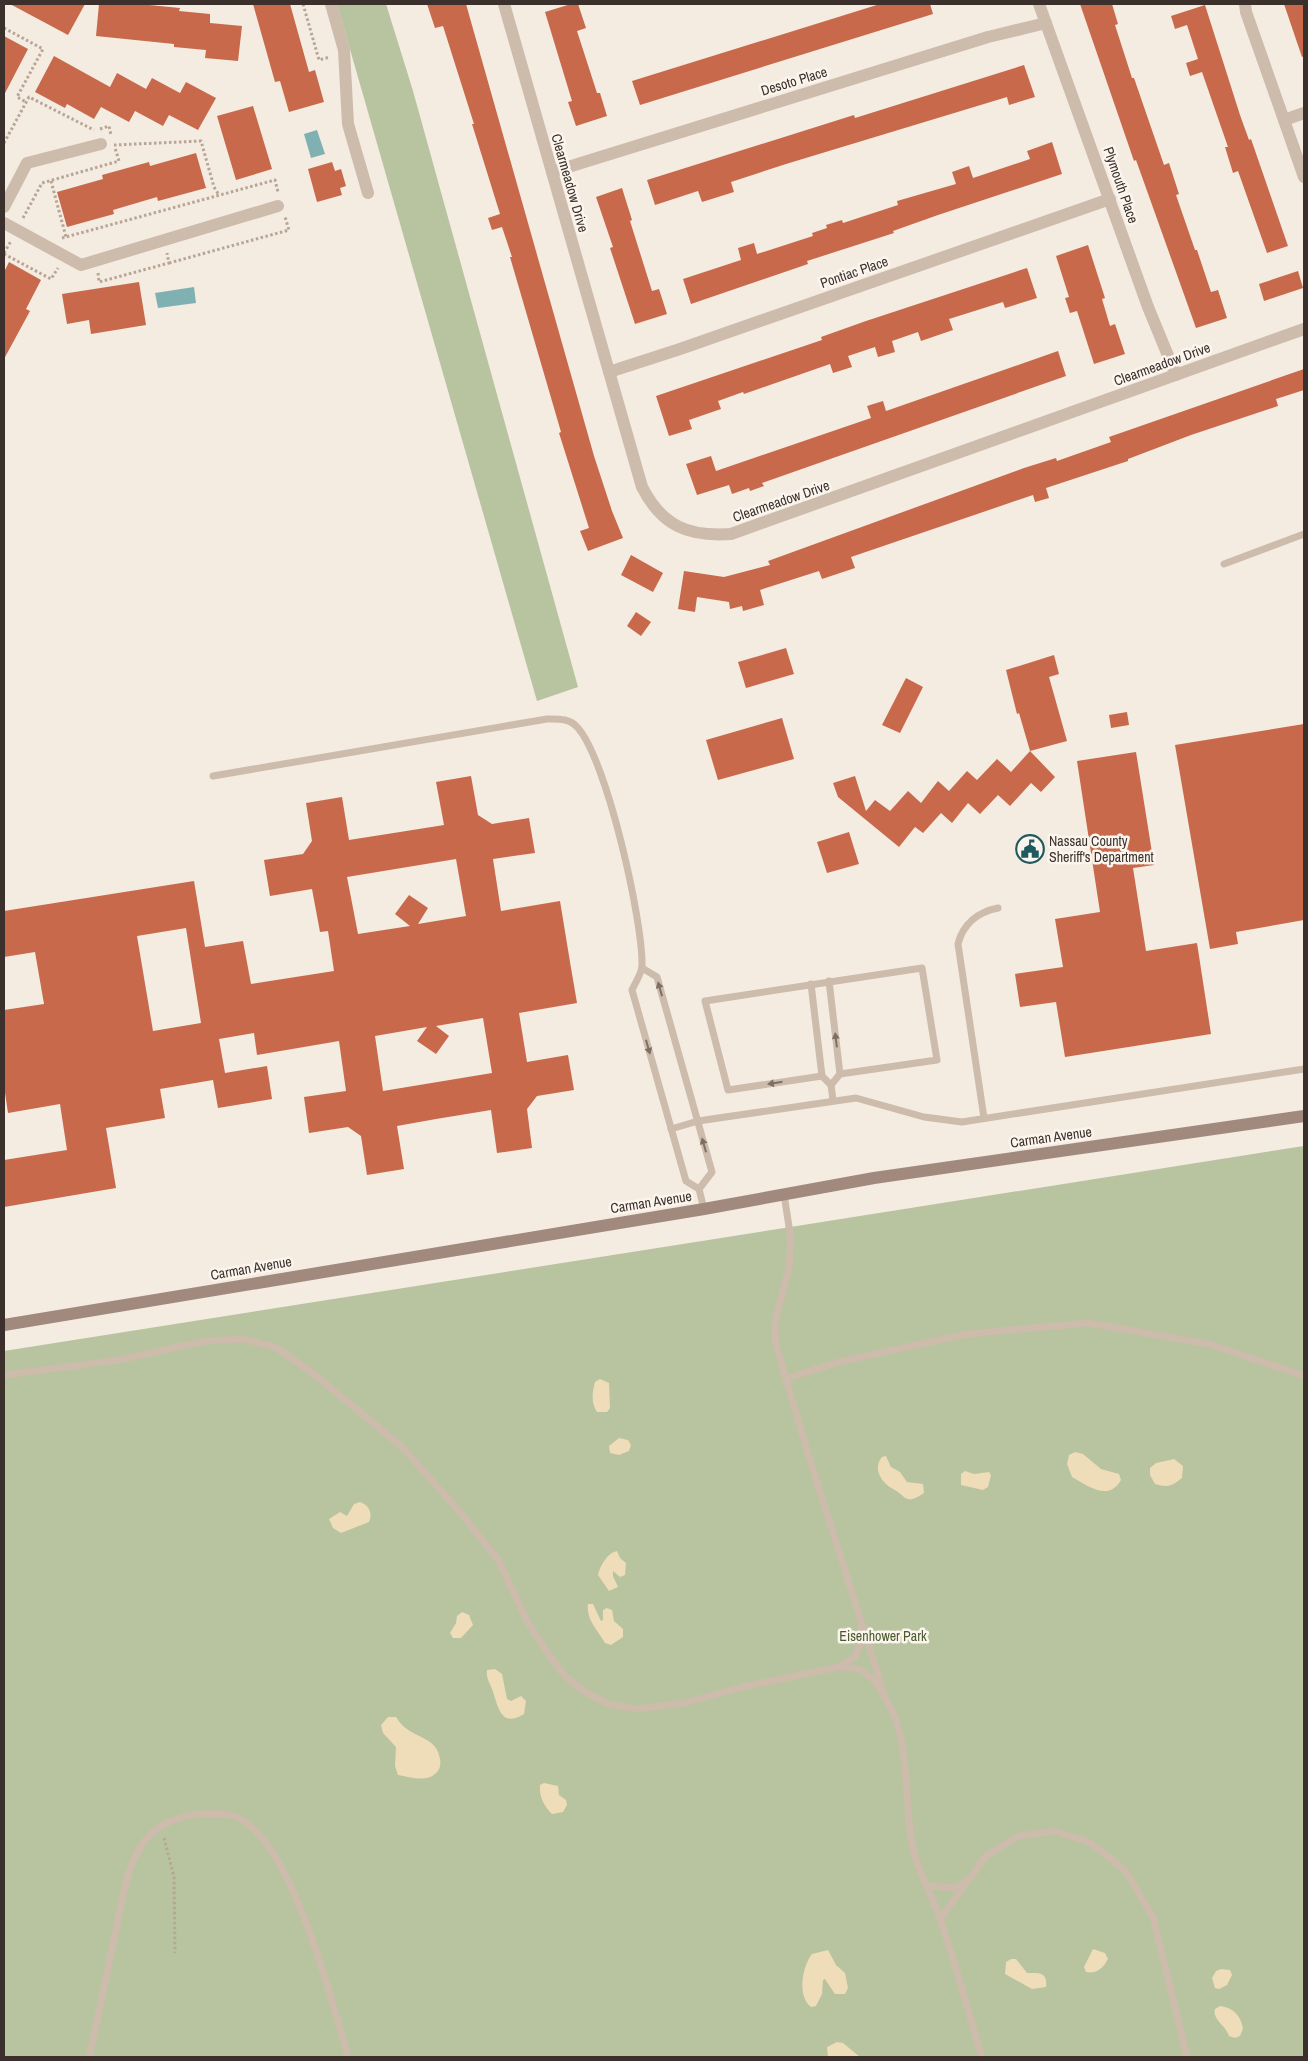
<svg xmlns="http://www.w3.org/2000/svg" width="1308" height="2061" viewBox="0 0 1308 2061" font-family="'Archivo Narrow',sans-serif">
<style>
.green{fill:#b8c4a0}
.sand{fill:#efdcb8}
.water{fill:#7fb0b2}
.building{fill:#c8694b;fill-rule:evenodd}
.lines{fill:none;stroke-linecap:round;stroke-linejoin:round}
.path{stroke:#b9a596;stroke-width:3;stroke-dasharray:2.5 2.5;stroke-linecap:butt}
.service{stroke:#cdbbac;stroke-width:7}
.minor{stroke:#cdbbac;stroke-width:12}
.secondary{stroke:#a18a7d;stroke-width:12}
.oneway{fill:#7d6f65}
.labels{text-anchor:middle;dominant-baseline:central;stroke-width:5;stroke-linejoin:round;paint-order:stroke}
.street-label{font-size:14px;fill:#3b302b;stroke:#fbf5ee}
.poi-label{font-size:14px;fill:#3b302b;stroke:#fbf5ee;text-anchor:start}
.park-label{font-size:14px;fill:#4a5a2e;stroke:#fbf5ee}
</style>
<rect width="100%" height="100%" fill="#f4ebe1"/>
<g class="green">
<path d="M337,4H386L413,91L578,687L537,701Z"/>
<path d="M1304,1146V2057H4V1351Z"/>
</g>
<g class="sand">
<path d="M600,1379L609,1383L610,1408L607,1412H597C591,1403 592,1393 595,1382Z"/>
<path d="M619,1438L628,1440L631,1445L629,1451L619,1455L610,1453L609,1446Z"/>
<path d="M1075,1452L1083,1454L1101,1469L1119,1474L1121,1480C1109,1502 1088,1486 1072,1477L1067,1464L1069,1455Z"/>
<path d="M886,1456L891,1467L900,1472L907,1482L923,1484L924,1493C904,1506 907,1496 893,1489C882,1483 872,1469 882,1457Z"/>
<path d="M1174,1459L1183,1466L1182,1478C1172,1486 1168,1488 1155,1484L1150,1475V1468L1156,1463Z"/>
<path d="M965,1471L974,1474L989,1472L991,1475L988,1487L983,1490L961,1485V1474Z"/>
<path d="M360,1502C369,1505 373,1513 369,1522L341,1533L333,1528L329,1519L340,1512L347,1516L354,1504Z"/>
<path d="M617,1551L620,1558L626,1563L625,1575L620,1577L613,1571V1576L618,1587L609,1591L598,1575C600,1566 607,1553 617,1551Z"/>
<path d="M588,1604H593L601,1621L603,1620V1610L607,1608L612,1610L614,1621L623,1629V1637L611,1645L605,1643C598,1630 586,1620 588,1604Z"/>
<path d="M462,1612L469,1615L473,1625L461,1638H453L450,1633L456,1623L457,1616Z"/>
<path d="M495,1669L502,1674L507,1699L511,1701L521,1696L526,1701L524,1714C500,1729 498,1705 492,1689C489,1681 486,1678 487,1670Z"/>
<path d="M388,1717H396C399,1721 402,1726 407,1729C420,1739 437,1739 440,1759C441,1764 440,1770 436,1773C426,1783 410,1777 398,1775L395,1766L396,1747L383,1733L381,1725Z"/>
<path d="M544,1783L558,1786L559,1795L566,1800L567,1805L563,1812L552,1814C544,1806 539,1797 540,1785Z"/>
<path d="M1093,1949L1105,1953L1108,1959C1103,1968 1097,1974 1086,1972L1084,1967Z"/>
<path d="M828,1950L836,1965L845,1973L848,1988L845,1994H835L825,1979L823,1980L822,1994L816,2006L811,2007C797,1996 802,1967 812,1954Z"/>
<path d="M1011,1959H1016L1027,1973C1038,1973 1048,1971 1046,1987L1032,1989L1005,1974L1006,1962Z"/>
<path d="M1221,1969L1230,1970L1232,1975L1227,1985L1219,1989L1215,1988L1212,1978L1216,1971Z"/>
<path d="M1220,2006C1234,2008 1241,2016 1243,2029L1240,2036L1235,2038L1229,2036C1226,2025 1212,2020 1215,2009Z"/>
<path d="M837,2042L843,2043L860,2057H828L827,2047Z"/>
</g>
<g class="water">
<path d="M317,130L325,154L311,158L304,134Z"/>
<path d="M194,287L196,303L158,308L155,293Z"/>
</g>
<g class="building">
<path d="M10,4H85L68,35Z"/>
<path d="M99,4H139L180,8L179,11L210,14V23L242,26L238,61L205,58L206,50L174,47V44L96,36Z"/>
<path d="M253,4H290L309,72L315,70L324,102L289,112L280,81L275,82Z"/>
<path d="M427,4H466L594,456L612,511L623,538L588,551L580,531L589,528L559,433L561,432L510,257H512L502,227L492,230L488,218L500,214L472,124H474L443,26L435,28Z"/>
<path d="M571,4H578L586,28L577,31L597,93H600L607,116L576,126L568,102L572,101L545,12Z"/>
<path d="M880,4H930L933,14L640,105L632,81Z"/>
<path d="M1080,4H1112L1118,24L1115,25L1132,78H1134L1164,165L1169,163L1179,194L1176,195L1195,250H1197L1211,292L1218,290L1227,318L1196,328L1136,160L1134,161Z"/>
<path d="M1284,4H1304V56L1302,57Z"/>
<path d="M1205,5L1240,115L1249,140L1251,139L1288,246L1267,253L1238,171L1233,173L1225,147H1228L1202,72L1190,76L1186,63L1198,59L1187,25L1175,29L1171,16Z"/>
<path d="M4,36L28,49L4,95Z"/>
<path d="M54,56L110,87L117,73L146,89L152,78L180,93L186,82L216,98L198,130L169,115L163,126L135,111L129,122L101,107L94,119L67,104L65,108L35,92Z"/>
<path d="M1024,65L1035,97L1009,105L1007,97L786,164L731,182L734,192L702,202L698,191L655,205L647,180L854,115L855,118Z"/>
<path d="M253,106L272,169L236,180L217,116Z"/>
<path d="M1052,142L1062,174L938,215L893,231L894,233L807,261L808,264L691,304L683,279L741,260L738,248L754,243L757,254L813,236L812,233L827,228L826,225L842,220L843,223L898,205L897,201L956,184L952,172L969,166L973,178L1030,159L1027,151Z"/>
<path d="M196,153L206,188L158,201L157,197L113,210L114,214L67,227L57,192L103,179L102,175L149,162L150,166Z"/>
<path d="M332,162L335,171L341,169L346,186L340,188L342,195L317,202L308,169Z"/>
<path d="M622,188L632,220L630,221L652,291L659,289L667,314L635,324L610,248L613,247L596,197Z"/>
<path d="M1088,245L1105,298L1102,299L1110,326L1115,324L1125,354L1094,364L1077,311L1070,313L1065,298L1069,297L1056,256Z"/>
<path d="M9,262L41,280L26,309L30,311L4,359V272Z"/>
<path d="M1027,268L1037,298L1005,308L1003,302L949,319L953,330L921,341L918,332L892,341L895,352L878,357L875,347L848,356L852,367L833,373L830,364L744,394L743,392L718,401L721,409L689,420L692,429L669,436L656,396L822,340L821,337L866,321Z"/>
<path d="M1298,271L1303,288L1264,301L1259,284Z"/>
<path d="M139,282L146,325L91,334L89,320L67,324L62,294Z"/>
<path d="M1058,351L1066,376L762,483L764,486L750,491L749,488L732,494L729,485L697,495L686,464L711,456L716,471L871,418L867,406L883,401L886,411Z"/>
<path d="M1304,369V390L1276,399L1278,406L1191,435L1128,459V461L1046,488L1049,498L1035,502L1033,495L851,557L855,568L822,579L819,571L760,590L764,605L743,611L742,606L730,609L729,602L697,597L695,612L678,609L684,571L724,577L770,565L768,561L1024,468L1056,458L1057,461L1111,442L1109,437Z"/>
<path d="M631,555L663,573L653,592L621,575Z"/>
<path d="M636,612L651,622L641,636L627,626Z"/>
<path d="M786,648L794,674L746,688L738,662Z"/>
<path d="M1054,655L1059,674L1049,677L1067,741L1030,751L1019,713L1017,714L1006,670Z"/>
<path d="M906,678L923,687L900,733L882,725Z"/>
<path d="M1127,712L1129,725L1111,728L1109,715Z"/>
<path d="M782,718L794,759L718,780L706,740Z"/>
<path d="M1304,724V920L1236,932L1238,944L1210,949L1175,745Z"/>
<path d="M1030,751L1055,777L1041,792L1031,783L1010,806L998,795L980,814L968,803L952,823L941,813L923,833L915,827L899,847L838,797L833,783L855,776L866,811L875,800L890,811L908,791L921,803L938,781L949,791L967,771L977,780L997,759L1011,772Z"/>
<path d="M1136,752L1154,865L1133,868L1146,951L1197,943L1211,1034L1065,1057L1056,1002L1020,1007L1015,974L1063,967L1055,919L1100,912L1077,761Z"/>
<path d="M471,776L478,815L492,824L529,818L535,853L493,859L501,911L560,901L570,962L577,1003L519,1013L527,1062L568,1055L574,1090L537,1096L527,1109L532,1148L497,1153L491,1110L436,1119L397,1126L404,1169L367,1175L361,1136L348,1127L309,1133L304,1097L346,1091L339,1041L257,1055L254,1033L219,1039L225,1073L267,1066L272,1099L218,1108L213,1080L160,1089L165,1118L106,1128L116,1188L4,1207V1160L67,1150L60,1104L8,1113L4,1086V1010L44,1004L35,952L4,957V911L194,881L205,947L243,941L251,984L334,971L328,931L320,932L312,889L270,896L264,860L303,854L312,841L306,803L342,797L349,840L400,832L444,825L436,782ZM456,859L466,916L418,924L428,908L409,895L395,914L410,926L358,934L347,877ZM186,928L201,1023L153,1031L137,936ZM483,1018L492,1073L383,1091L375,1036L427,1027L417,1041L436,1054L449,1036L436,1026Z"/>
<path d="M849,832L859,864L827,873L817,842Z"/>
</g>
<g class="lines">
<g class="path">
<path d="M303,4L319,60L330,57"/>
<path d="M4,28L43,49L17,97L26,102"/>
<path d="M100,129L109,126L111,135"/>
<path d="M4,143L29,97L94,130"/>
<path d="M114,145L201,141L214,187L219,195"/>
<path d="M51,181L66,237"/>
<path d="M23,218L42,183L119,161L115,148"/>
<path d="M62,238L275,180L278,192"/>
<path d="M4,253L11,241"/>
<path d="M4,254L51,279L58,268"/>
<path d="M169,263L289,230L285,217"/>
<path d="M98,273L99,282L169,263L167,253"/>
<path d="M164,1838L174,1877L175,1953"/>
</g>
<g class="service">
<path d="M1224,564L1304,534"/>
<path d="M213,776L547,719C558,719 570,718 578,728C607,761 643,921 642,966C642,973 635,983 632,990L686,1181L699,1189L704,1209"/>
<path d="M642,968L657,977L712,1172L699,1189"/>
<path d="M829,981L840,1074L831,1085"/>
<path d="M811,984L822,1076L831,1085L833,1100"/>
<path d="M822,1076L728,1090L705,1001L922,968L937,1060L840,1074"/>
<path d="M984,1118L958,944C963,924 978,912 998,908"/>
<path d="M671,1129L698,1121L856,1098L924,1117L962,1122L1304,1069"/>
<path d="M784,1194L791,1240L789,1268L775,1322L776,1345L810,1460L885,1697C913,1743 902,1797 913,1848C918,1872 932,1895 940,1919C956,1965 968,2011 982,2057"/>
<path d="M4,1375L119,1360L205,1341L243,1339L275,1347L310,1371L401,1446L460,1512L499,1561L527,1621L547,1652L564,1675L585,1692L609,1704L636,1709L685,1703L742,1687L838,1667L859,1669L874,1680L885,1697"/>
<path d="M785,1379L842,1361L967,1334L1088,1323L1209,1344L1304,1376"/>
<path d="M838,1667L855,1657L860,1643L861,1625"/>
<path d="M928,1886L954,1888L965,1882"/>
<path d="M940,1919L986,1856L1019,1836L1055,1831L1089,1842L1125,1870L1153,1917L1187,2057"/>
<path d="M89,2057C98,2018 106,1978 114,1939C121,1909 125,1866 144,1842C157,1825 180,1815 200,1814C213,1813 230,1813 241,1819C293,1848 332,2001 348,2057"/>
</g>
<g class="minor">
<path d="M331,4L344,50L348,124L368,193"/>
<path d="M504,4L642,487C662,526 688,537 731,534L1304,329"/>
<path d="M1039,4L1148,307L1176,375"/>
<path d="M1245,4L1246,12L1304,177"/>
<path d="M1284,120L1304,113"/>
<path d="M552,172L988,37L1046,23"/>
<path d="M4,207L27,163L101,144"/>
<path d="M4,223L81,265L278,206"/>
<path d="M609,372L680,349L1110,199"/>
</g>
<path class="secondary" d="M4,1325L704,1209L874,1178L1304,1116"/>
</g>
<defs><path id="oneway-solid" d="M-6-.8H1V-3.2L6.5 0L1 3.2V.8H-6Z" transform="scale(1.25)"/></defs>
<g class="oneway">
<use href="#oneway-solid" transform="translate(660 989) rotate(-106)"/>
<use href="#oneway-solid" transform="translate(836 1040) rotate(-97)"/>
<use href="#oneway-solid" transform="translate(648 1047) rotate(74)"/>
<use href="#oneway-solid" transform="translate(775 1083) rotate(171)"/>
<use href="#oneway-solid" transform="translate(704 1145) rotate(-106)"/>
</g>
<defs>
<symbol id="civic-ring" viewBox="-11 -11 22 22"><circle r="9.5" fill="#fbf5ee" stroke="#1f5a5e" stroke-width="1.5"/><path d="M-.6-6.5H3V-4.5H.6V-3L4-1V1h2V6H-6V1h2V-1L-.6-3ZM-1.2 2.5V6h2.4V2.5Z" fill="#1f5a5e"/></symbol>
</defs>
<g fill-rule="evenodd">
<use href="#civic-ring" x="1014" y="833" width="32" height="32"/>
</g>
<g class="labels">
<g class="street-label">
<text transform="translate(794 81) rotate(-17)">Desoto Place</text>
<text transform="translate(570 183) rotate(74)">Clearmeadow Drive</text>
<text transform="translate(1121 185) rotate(71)">Plymouth Place</text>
<text transform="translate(854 272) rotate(-19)">Pontiac Place</text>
<text transform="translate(1162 364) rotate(-20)">Clearmeadow Drive</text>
<text transform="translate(781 501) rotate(-19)">Clearmeadow Drive</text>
<text transform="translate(1051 1137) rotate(-8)">Carman Avenue</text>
<text transform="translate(651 1202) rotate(-9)">Carman Avenue</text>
<text transform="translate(251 1268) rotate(-10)">Carman Avenue</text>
</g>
<g class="poi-label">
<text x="1049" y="841">Nassau County<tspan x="1049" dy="16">Sheriff's Department</tspan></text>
</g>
<g class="park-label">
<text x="883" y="1636">Eisenhower Park</text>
</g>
</g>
<rect width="1308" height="2061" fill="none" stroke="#3b302b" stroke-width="10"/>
</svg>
